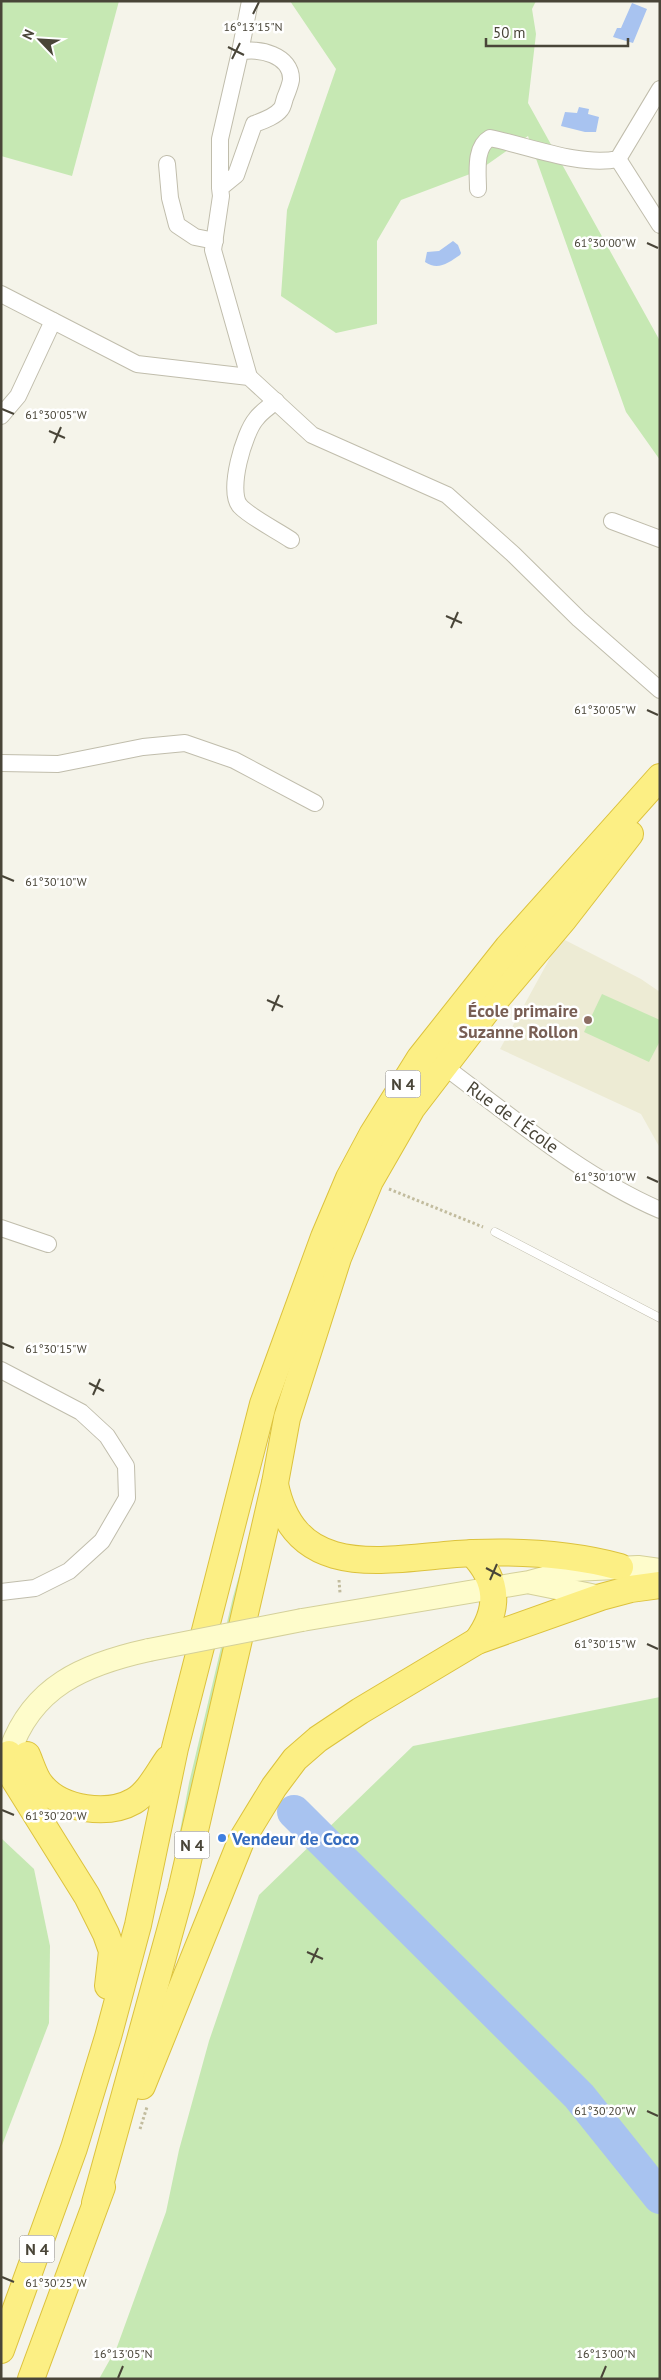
<svg xmlns="http://www.w3.org/2000/svg" width="661" height="2380" viewBox="0 0 661 2380" font-family="'PT Sans',sans-serif">
<style>
.education{fill:#edebd4}
.green{fill:#c6e8b3}
.water{fill:#a8c3f0}
.lines{fill:none;stroke-linecap:round;stroke-linejoin:round}
.river{stroke:#a8c3f0;stroke-width:34}
.service-casing{stroke:#c0bdac;stroke-width:9}
.minor-casing{stroke:#c0bdac;stroke-width:18}
.secondary-casing{stroke:#d4d09a;stroke-width:24}
.trunk-casing{stroke:#dcc23d;stroke-width:28}
.path{stroke:#c2bc9e;stroke-width:3;stroke-dasharray:2.5 2.5;stroke-linecap:butt}
.service{stroke:#fff;stroke-width:8}
.minor{stroke:#fff;stroke-width:16}
.secondary{stroke:#fefccb;stroke-width:22}
.trunk{stroke:#fcef84;stroke-width:26}
.secondary-bridge-casing{stroke:#d4d09a;stroke-width:24;stroke-linecap:butt}
.secondary-bridge{stroke:#fefccb;stroke-width:22}
.ticks{fill:none;stroke:#494538;stroke-width:2}
.education-dot{fill:#8d6e63;stroke:#fff;stroke-width:2}
.shop-dot{fill:#3f7fe0;stroke:#fff;stroke-width:2}
.labels{text-anchor:middle;dominant-baseline:central;stroke-width:5;stroke-linejoin:round;paint-order:stroke}
.shield{fill:#fff;stroke:#807d74;stroke-width:1}
.shield-label{font-size:16px;font-weight:bold;fill:#494538}
.education-label{font-size:18px;font-weight:bold;fill:#785e54;stroke:#fff;text-anchor:end}
.street-label{font-size:18px;fill:#494538;stroke:#fff}
.shop-label{font-size:18px;font-weight:bold;fill:#366cbe;stroke:#fff;text-anchor:start}
.ticks-label{font-size:12px;text-anchor:middle;fill:#494538;stroke:#fff;stroke-width:5;stroke-linejoin:round;paint-order:stroke}
</style>
<rect width="100%" height="100%" fill="#f5f4ea"/>
<path class="education" d="M561,938L641,979L660,992V1148L641,1114L500,1049Z"/>
<g class="green">
<path d="M1,1H119L72,176L1,156Z"/>
<path d="M290,1H536L532,9L536,34L528,103L660,341V460L626,412L528,136L478,171L401,200L377,241V324L336,333L281,296L287,210L336,69Z"/>
<path d="M602,994L660,1020V1041L649,1062L584,1032Z"/>
<path d="M273,1458L168,1895L189,1783L233,1597Z"/>
<path d="M660,1697V2379H99L117,2347L166,2212L179,2150L209,2041L259,1895L413,1746Z"/>
<path d="M1,1838L34,1869L50,1946L49,2023L1,2148Z"/>
</g>
<g class="water">
<path d="M632,3L647,9L633,43L613,37L617,28H621Z"/>
<path d="M579,107L589,109L588,114L599,117L596,132H585L561,126L565,112L577,113Z"/>
<path d="M453,241L458,245L461,253L460,255C448,263 438,271 425,262L427,252L439,251Z"/>
</g>
<g class="lines">
<path class="river" d="M294,1812L579,2096L660,2197"/>
<defs>
<path id="service" d="M495,1232L660,1318"/>
<g id="minor">
<path d="M240,52L250,1"/>
<path d="M618,159L660,225"/>
<path d="M167,164L170,198L177,225L195,237L215,241"/>
<path d="M220,188L236,175L254,124C262,121 275,117 281,109C283,107 284,101 285,98C287,93 290,86 291,80C292,55 258,47 240,52L220,139V188L221,196L213,250L249,377"/>
<path d="M478,189C478,173 474,147 490,138C528,146 581,167 618,159L660,89"/>
<path d="M1,294L137,364L249,377L312,435L447,495L513,554L579,619L660,690"/>
<path d="M276,401C269,407 261,412 256,419C244,433 227,491 240,506C250,517 278,531 291,540"/>
<path d="M1,416L18,396L53,321"/>
<path d="M612,521L660,539"/>
<path d="M1,763L58,764L143,747L185,743L234,760L315,803"/>
<path d="M445,1067C511,1116 583,1177 660,1210"/>
<path d="M1,1228L48,1244"/>
<path d="M1,1370L81,1412L107,1436L126,1466L127,1498L102,1541L69,1571L35,1588L1,1592"/>
</g>
<g id="secondary">
<path d="M532,1583L601,1597"/>
<path d="M302,1620L529,1582L573,1570L638,1567L660,1570"/>
<path d="M9,1754C31,1686 85,1664 149,1650"/>
</g>
<g id="trunk">
<path d="M275,1484C296,1588 396,1556 473,1553C523,1551 572,1554 620,1567"/>
<path d="M472,1553C499,1581 500,1610 477,1641"/>
<path d="M9,1754L14,1779L87,1896L106,1934L112,1951L108,1986"/>
<path d="M27,1755C31,1764 35,1779 42,1786C62,1810 108,1816 134,1801C149,1792 158,1773 168,1759"/>
<path d="M142,2086L241,1841L274,1787L295,1759L318,1739L360,1711L477,1641L601,1597L631,1589L660,1585"/>
<path d="M95,2203L181,1891L275,1483L287,1418L338,1258L370,1181L412,1108L488,1009L564,919L630,834"/>
<path d="M1,2350L74,2148L108,2037L138,1925L175,1748L263,1404L324,1237L349,1178L372,1135L420,1058L508,947L660,777"/>
<path d="M31,2379L102,2187"/>
</g>
</defs>
<use href="#service" class="service-casing"/>
<use href="#minor" class="minor-casing"/>
<use href="#secondary" class="secondary-casing"/>
<use href="#trunk" class="trunk-casing"/>
<g class="path">
<path d="M389,1189L483,1227"/>
<path d="M339,1580L340,1593"/>
<path d="M140,2129L147,2107"/>
</g>
<use href="#service" class="service"/>
<use href="#minor" class="minor"/>
<use href="#secondary" class="secondary"/>
<use href="#trunk" class="trunk"/>
<defs>
<path id="secondary-bridge" d="M149,1650L302,1620"/>
</defs>
<use href="#secondary-bridge" class="secondary-bridge-casing"/>
<use href="#secondary-bridge" class="secondary-bridge"/>
</g>
<path class="ticks" d="M253,14L259,2M228,47L244,55M232,59L240,43M647,243L658,248M2,409L14,414M49,431L65,438M54,443L61,427M446,616L462,623M451,628L458,612M647,710L658,715M2,876L14,881M267,1000L283,1007M272,1011L279,995M647,1177L658,1182M2,1343L14,1348M89,1383L104,1391M93,1395L100,1379M486,1568L501,1576M490,1580L497,1564M647,1644L658,1649M2,1810L14,1815M307,1952L323,1959M311,1963L318,1948M647,2111L658,2116M2,2277L14,2282M118,2378L123,2366M601,2378L606,2366"/>
<circle class="education-dot" cx="588" cy="1020" r="5"/>
<circle class="shop-dot" cx="222" cy="1838" r="5"/>
<g class="labels">
<g class="shield">
<rect x="385.5" y="1070.5" width="35" height="27" rx="4"/>
<rect x="174.5" y="1831.5" width="35" height="27" rx="4"/>
<rect x="19.5" y="2235.5" width="35" height="27" rx="4"/>
</g>
<g class="shield-label">
<text x="403" y="1084">N 4</text>
<text x="192" y="1845">N 4</text>
<text x="37" y="2249">N 4</text>
</g>
<g class="education-label">
<text x="578" y="1010">École primaire<tspan x="578" dy="21">Suzanne Rollon</tspan></text>
</g>
<g class="street-label">
<text transform="translate(513 1117) rotate(36)">Rue de l'École</text>
</g>
<g class="shop-label">
<text x="232" y="1838">Vendeur de Coco</text>
</g>
</g>
<g class="ticks-label">
<text x="253" y="31">16°13'15"N</text>
<text x="605" y="247">61°30'00"W</text>
<text x="56" y="419">61°30'05"W</text>
<text x="605" y="714">61°30'05"W</text>
<text x="56" y="886">61°30'10"W</text>
<text x="605" y="1181">61°30'10"W</text>
<text x="56" y="1353">61°30'15"W</text>
<text x="605" y="1648">61°30'15"W</text>
<text x="56" y="1820">61°30'20"W</text>
<text x="605" y="2115">61°30'20"W</text>
<text x="56" y="2287">61°30'25"W</text>
<text x="123" y="2358">16°13'05"N</text>
<text x="606" y="2358">16°13'00"N</text>
</g>
<rect width="661" height="2380" fill="none" stroke="#494538" stroke-width="5"/>
<g transform="translate(40 40) rotate(295)" stroke="#ffffff" stroke-width="4" paint-order="stroke">
<path d="M0-4L9 19L0 12L-9 19Z" fill="#494538"/>
<text y="-8" font-size="14" font-weight="bold" text-anchor="middle" fill="#494538">N</text>
</g>
<path d="M486 38v8h142v-8" fill="none" stroke="#494538" stroke-width="2.5"/>
<text x="493" y="38" font-size="15" fill="#494538" stroke="#ffffff" stroke-width="4" paint-order="stroke">50 m</text>
</svg>
